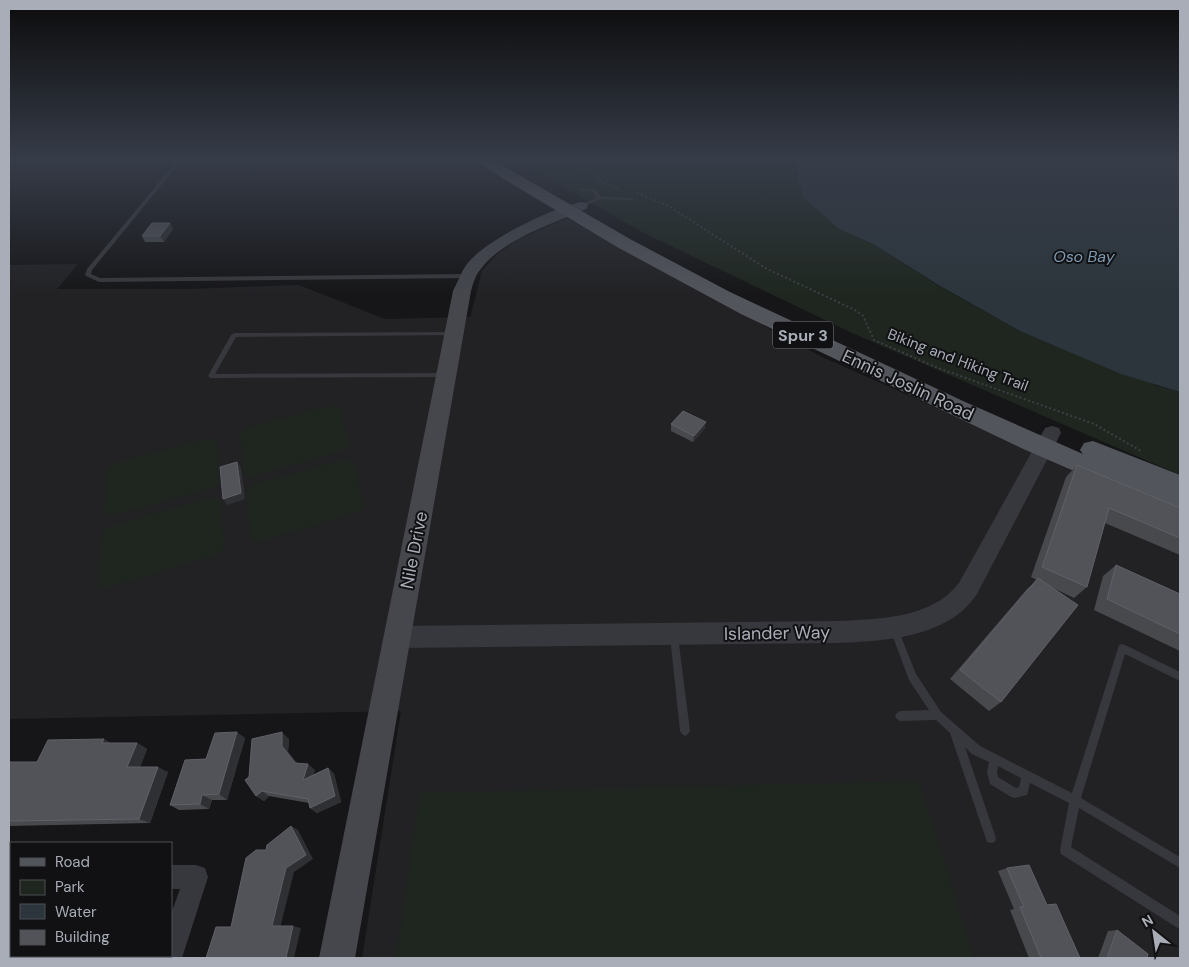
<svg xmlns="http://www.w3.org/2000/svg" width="1189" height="967" viewBox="0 0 1189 967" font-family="'DM Sans',sans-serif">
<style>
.built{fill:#222225}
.green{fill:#1e261f}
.water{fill:#2c353c}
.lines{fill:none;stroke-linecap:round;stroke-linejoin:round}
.path{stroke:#3d3f44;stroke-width:2;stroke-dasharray:2 2.5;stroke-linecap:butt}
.service{fill:#37383d;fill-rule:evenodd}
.minor{fill:#37383d;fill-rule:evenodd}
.tertiary{fill:#37383d;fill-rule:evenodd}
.secondary{fill:#45474d;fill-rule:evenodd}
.primary{fill:#53555c;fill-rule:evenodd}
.wall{fill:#47494d}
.shaded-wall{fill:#2f3033}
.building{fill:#525359;stroke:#5f6168}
.labels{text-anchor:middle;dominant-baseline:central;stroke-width:4;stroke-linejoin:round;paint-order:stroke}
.far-street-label{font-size:15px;fill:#a8adb8;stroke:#111113}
.far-water-label{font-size:16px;font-style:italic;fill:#7f9bb3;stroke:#111113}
.shield{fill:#111113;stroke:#7b7e86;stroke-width:1}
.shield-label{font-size:16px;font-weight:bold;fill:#a8adb8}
.street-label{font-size:18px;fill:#a8adb8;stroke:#111113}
</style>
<rect width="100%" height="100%" fill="#161618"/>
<path class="built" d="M567,218L818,355L1068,467L1180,515V958H362L401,711L9,719V265L78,264L57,289H187L299,285L385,319L470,317L482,271L497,254L519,239Z"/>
<g class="green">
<path d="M518,161H794L800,185L839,229L873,244L939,286L1020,331L1158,386L1180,392V475L852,333L644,233Z"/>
<path d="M332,405L340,408L349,445L343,451L251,477L244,474L240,434L246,428Z"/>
<path d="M209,438L217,441L220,482L213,488L112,516L104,513L108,469L115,463Z"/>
<path d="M345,459L354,462L364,506L358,512L259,542L251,539L246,492L252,485Z"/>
<path d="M212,497L221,500L224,548L216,555L106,588L98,585L102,533L110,526Z"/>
<path d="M919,781L974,958H396L420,793Z"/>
</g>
<path class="water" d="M794,161H1180V392L1121,374L1020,331L940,286L873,244L839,229L803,197Z"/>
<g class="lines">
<g class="path">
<path d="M562,161L569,166L594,171L600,181L620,190"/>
<path d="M637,193L670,207L767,269L855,310L863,316L874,340L938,368L1094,424L1141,451"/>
</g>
<g class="service">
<path d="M177,161H181L92,270L91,274L100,278L468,274L471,276L468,278L99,282L86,276L85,275L87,269Z"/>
<path d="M580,189H595L601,197L632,198L634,199L632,200L601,199L581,207L579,206V205L597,198L592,191H582L580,190Z"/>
<path d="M454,332L457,334L456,335L236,337L215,374L447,373L448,375L445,377L211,378L208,376L231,335L234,333Z"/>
<path d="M894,625L897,626L898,629L916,674L941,712L980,746L1072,793L1119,645L1122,644L1125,645L1180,672V681L1125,654L1081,798L1180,857V868L1079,808L1071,847L1180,916V929L1176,927L1061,854L1060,850L1069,803L1030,783L1027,795L1015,798L1011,797L990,784L987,772L989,762L972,754L965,747L996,838L995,842L991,843L987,842L950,733L936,720L900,721L897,719L895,716L897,713L900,711L929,710L909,680L890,629L891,626ZM998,766L1021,778L1019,787L1016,788L998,777L997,772Z"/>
<path d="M674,632L677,633L678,636L690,731L688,734L685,736L682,734L680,731L670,636L671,633Z"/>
</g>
<g class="minor">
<path d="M171,865H196L205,868L208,877L182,958H160L159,956H171V914L180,889H171Z"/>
<rect x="9" y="868" width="2" height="24"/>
</g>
<path class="tertiary" d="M1052,426L1059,428L1061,433L977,594C948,638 884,641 837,643L397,648L389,645L385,637L389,629L397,626L837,621C879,619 931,619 959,583L1045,428Z"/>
<path class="secondary" d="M581,202L586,203L588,206L586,209C553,224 502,239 480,270C475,276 473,284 471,291L355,958H319L453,291C458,282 461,272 467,264C487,239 550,209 581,202Z"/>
<path class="primary" d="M477,161H495L630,239L730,292L963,401L1083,454L1080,450L1084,443L1093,441L1180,475V517L1021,448L741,314L617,247L502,178Z"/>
</g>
<g class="wall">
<path d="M170,223L173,229L164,242H145L142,236Z"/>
<path d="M671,424L705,428L693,442L671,431Z"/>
<path d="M1077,465L1180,508V555L1105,523L1087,587L1074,598L1051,587L1001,702L989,711L950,679L1027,589L1037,580L1031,577L1066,477Z"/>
<path d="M1116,565L1180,594V651L1094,610L1103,576Z"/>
<path d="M245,738L227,800H212L209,809L179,810L170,805L206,759Z"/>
<path d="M289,739L288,752L297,763L315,770L313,775L328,768L334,774L341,802L317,813L310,808L309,803L269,796L264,801L256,796Z"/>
<path d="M111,743H137L147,749L140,767L168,772L150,823L9,826V762H37Z"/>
<path d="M1007,868L1047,905L1080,958H1029L1010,910L1014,909L998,871Z"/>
<path d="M1117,930L1147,958H1098L1108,931Z"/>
<path d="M34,956H117L116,958H49L34,957Z"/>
</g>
<g class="shaded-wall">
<path d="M170,223L173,229L164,242L160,236Z"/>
<path d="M706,422L705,428L693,442L694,436Z"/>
<path d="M237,462L241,468L245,499L227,505L223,499Z"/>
<path d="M237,732L245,738L227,800L219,794Z"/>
<path d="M282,732L289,739L288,752L301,768L295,763L282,746Z"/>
<path d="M104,739L114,745L102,743Z"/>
<path d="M137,743L147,749L138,773L127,767Z"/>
<path d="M308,764L315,770L309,785L303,780Z"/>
<path d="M158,767L168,772L150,823L139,819Z"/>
<path d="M328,768L334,774L341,802L317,813L310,808Z"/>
<path d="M262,791L269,796L264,801L256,796Z"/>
<path d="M202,795L212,800L209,809L200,804Z"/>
<path d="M291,826L298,830L313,859L294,872L280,928L272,926L286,868Z"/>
<path d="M9,922H11V952L9,958Z"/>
<path d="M293,926L301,928L294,958H286Z"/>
<path d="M103,956H117L116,958H102Z"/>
</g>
<g class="building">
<path d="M152,223H170L160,236H142Z"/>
<path d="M683,411L706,422L694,436L671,424Z"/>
<path d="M237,462L241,493L223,499L220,467Z"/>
<path d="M1077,465L1180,508V538L1109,508L1087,587L1042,567Z"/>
<path d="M1116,565L1180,594V634L1107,599Z"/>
<path d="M1038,578L1078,605L1001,702L960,670Z"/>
<path d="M237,732L219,794L202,795L200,804L170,805L185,760L206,759L215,733Z"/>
<path d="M282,732V746L295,763L308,764L303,780L328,768L335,796L310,808L308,799L262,791L256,796L245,780L249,777L252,739Z"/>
<path d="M104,739L102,743H137L127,767H158L139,819L9,821V762H37L48,740Z"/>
<path d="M291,826L306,855L286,868L272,926H293L286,958H206L216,927H231L246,858L256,850H266L267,845Z"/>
<path d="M1029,865L1047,905L1056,904L1080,958H1041L1020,907H1024L1007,868Z"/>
<path d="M1117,930L1148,954L1147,958H1107Z"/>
<path d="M34,956H103L102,958H67L68,956L34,957Z"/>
</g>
<linearGradient id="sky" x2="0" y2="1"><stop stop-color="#0c0c0d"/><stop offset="0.54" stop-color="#363c48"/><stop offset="1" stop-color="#363c48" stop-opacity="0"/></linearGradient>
<rect width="1189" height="296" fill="url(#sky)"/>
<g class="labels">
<g class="far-street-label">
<text transform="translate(958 360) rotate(21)">Biking and Hiking Trail</text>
</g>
<g class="far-water-label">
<text x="1084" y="256">Oso Bay</text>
</g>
<rect class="shield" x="773" y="321.5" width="60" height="27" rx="4"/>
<g class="shield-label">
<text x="803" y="335">Spur 3</text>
</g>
<g class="street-label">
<text transform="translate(908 385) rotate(25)">Ennis Joslin Road</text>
<text transform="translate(414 550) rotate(-79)">Nile Drive</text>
<text transform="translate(777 633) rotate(-1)">Islander Way</text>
</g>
</g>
<rect width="1189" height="967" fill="none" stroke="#a8adb8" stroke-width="20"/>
<rect x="10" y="842" width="162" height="115" fill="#111113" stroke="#4d4f55"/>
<rect x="20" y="858" width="25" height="8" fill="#53555c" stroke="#4d4f55"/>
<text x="55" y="867" font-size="15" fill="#a8adb8">Road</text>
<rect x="20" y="880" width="25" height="15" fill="#1e261f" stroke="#4d4f55"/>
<text x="55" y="892" font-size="15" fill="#a8adb8">Park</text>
<rect x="20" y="904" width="25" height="15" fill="#2c353c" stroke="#4d4f55"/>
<text x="55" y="917" font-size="15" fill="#a8adb8">Water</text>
<rect x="20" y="930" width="25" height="15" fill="#525359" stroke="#4d4f55"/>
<text x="55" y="942" font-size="15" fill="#a8adb8">Building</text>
<g transform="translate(1154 932) rotate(330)" stroke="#111113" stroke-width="4" paint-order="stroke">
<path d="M0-4L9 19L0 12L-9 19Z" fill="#a8adb8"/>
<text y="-8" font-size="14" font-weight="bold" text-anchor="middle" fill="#a8adb8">N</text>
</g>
</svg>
